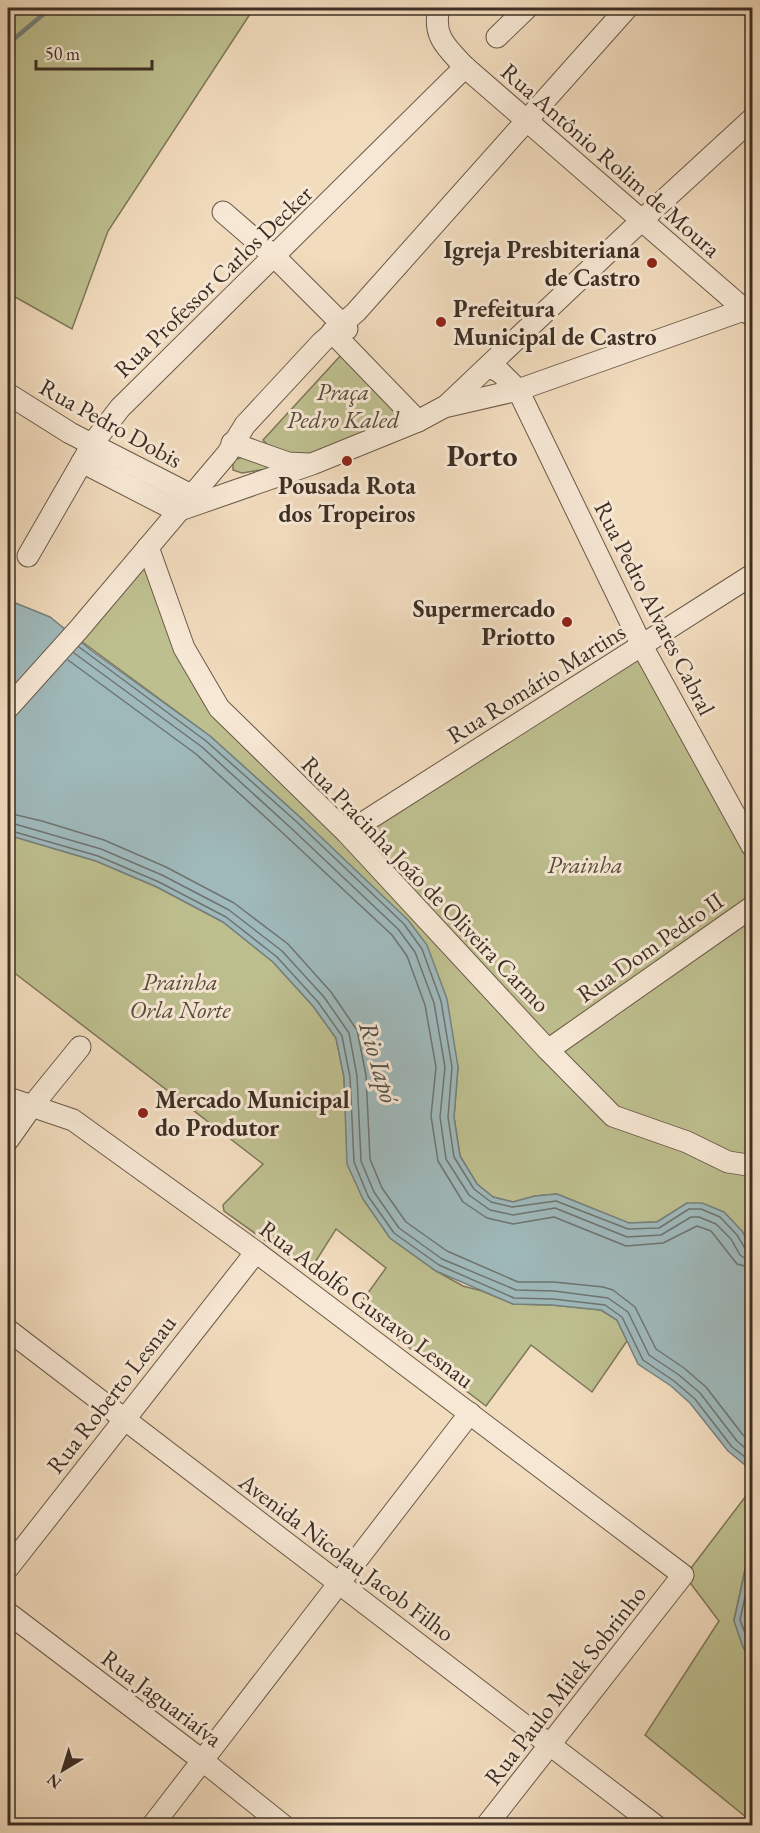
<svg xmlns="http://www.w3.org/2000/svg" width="760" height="1833" viewBox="0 0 760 1833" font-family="'EB Garamond',serif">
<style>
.green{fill:#bebf8f;stroke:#7d765a;stroke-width:1.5}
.water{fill:#9fb9bb;stroke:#77817f;stroke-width:1.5}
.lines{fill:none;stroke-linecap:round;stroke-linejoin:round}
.shore{stroke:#6e7470;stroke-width:1.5}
.stream{stroke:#77817f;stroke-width:4.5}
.minor-casing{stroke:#6a5a4a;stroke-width:23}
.minor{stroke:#f7e8d5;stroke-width:21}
.poi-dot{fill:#8f2418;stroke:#f7e8d5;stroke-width:2}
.labels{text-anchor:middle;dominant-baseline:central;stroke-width:6;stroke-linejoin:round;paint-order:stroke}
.street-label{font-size:24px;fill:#3c2e24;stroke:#f7e8d5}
.poi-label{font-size:24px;font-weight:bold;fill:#3c2e24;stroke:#f7e8d5;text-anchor:end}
.park-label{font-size:24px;font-style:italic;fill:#564b39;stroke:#f7e8d5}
.water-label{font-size:26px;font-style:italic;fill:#55514a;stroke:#f7e8d5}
.district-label{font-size:30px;font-weight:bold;fill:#3c2e24;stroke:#f7e8d5}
</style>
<rect width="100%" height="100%" fill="#f2dcbe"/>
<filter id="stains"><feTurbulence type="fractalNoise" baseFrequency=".00333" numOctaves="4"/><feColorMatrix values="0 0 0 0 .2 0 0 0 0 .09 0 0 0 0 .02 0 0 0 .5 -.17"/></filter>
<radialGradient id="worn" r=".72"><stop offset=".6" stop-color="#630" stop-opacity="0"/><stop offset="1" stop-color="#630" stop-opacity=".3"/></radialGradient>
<g class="green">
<path d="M8,8H254L108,231L72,329L8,293Z"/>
<path d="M342,354L409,418L295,462L277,455L263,440Z"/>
<path d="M245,457L274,468L242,473L233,470V463L236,459Z"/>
<path d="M143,561L178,649L610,1118L752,1167V1250L742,1231L687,1203L657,1222L628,1223L557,1194L535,1196L513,1202L493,1197L477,1184L460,1156L454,1117L458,1067L302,819L210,736L77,638Z"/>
<path d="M641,651L752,862V1156L744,1159L619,1111L356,835Z"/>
<path d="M8,835L96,861L157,887L223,922L273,962L313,1006L336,1038L344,1077L348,1164L363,1199L390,1238L436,1271L463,1286L482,1291L513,1304L552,1305L601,1310L617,1320L627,1341L592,1392L531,1345L486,1406L357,1308L386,1268L336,1229L309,1272L224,1211L223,1205L263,1164L8,968Z"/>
<path d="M752,1488V1538L734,1620L743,1647L752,1663V1822L645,1735L719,1621L685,1576Z"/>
</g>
<g class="water">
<path d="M8,600L50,617L92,651L210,736L302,819L408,920L427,945L447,999L458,1067L454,1117L460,1156L477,1184L493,1197L513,1202L535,1196L557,1194L629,1223L657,1222L687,1203H702L724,1212L742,1231L752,1250V1480L745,1465L728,1451L690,1403L671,1386L638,1364L617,1320L601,1310L552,1305L513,1304L436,1271L390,1238L363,1199L347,1164L344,1077L336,1038L313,1006L273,962L223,922L157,887L96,861L8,835Z"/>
<path d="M752,1538V1663L743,1647L734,1621Z"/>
</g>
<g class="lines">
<g class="shore">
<path d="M79,647L206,741L298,823L404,924L422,949L441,1001L452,1067L448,1117L454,1157L474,1189L491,1202L512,1207L556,1201L628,1229L659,1228L689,1209H701L720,1217L737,1235L746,1250L752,1252"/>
<path d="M74,653L202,747L292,829L398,929L415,952L434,1003L445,1067L440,1117L446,1159L469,1195L490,1210L513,1215L555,1208L627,1237L661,1235L691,1217H699L716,1224L731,1239L740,1255L746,1259H752"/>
<path d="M68,660L196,754L286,836L392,935L407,956L425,1005L436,1067L431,1116L438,1161L463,1202L487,1218L513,1224L554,1217L626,1246L663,1243L697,1226L711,1231L737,1264L752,1268"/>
<path d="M8,813L42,821L104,840L166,867L234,903L288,944L331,992L357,1030L366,1075L370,1159L382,1188L406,1222L447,1251L518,1282H554L603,1287L613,1290L635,1307L656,1349L684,1368L706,1387L743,1435L752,1442"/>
<path d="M8,822L101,849L162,875L229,910L282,951L324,997L349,1033L357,1076L361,1161L374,1192L399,1228L442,1259L516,1290L554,1291L608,1298L628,1312L649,1355L679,1375L700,1393L737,1441L752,1454"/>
<path d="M8,830L98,856L159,882L226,917L277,957L318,1002L342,1036L350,1077L354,1162L368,1196L394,1233L439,1265L514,1298L553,1299L605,1305L622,1317L643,1360L674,1381L695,1399L732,1447L749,1460L752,1466"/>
<path d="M752,1565L740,1620L752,1651"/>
</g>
<path class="stream" d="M8,44L46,12L47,8"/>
<defs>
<g id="minor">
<path d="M439,8C432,36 447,48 465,67L752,316"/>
<path d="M497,37L527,8"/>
<path d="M223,212L275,257L347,329"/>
<path d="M332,332L418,421"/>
<path d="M489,367L500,372L518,390L642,646L752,846"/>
<path d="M8,394L70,433L191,495"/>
<path d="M447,405L642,220L752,119"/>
<path d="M232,443L288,463L309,464"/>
<path d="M82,462L177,511L312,464L418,421L444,407L518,390L752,307"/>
<path d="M148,547L184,648L219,708L347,833L548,1050L613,1116L687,1142L728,1162L748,1165L752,1163"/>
<path d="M28,556L93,443L120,408L465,67"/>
<path d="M8,708L79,629L227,454L245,425L322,342L356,312L627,8"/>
<path d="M347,833L752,575"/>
<path d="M548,1050L752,907"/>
<path d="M8,1098L73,1120L256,1252L683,1575L486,1826"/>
<path d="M8,1140L32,1106L80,1047"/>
<path d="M8,1330L656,1826"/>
<path d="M8,1568L256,1252"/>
<path d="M8,1613L203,1761L284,1826"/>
<path d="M152,1826L470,1413"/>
</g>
</defs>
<use href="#minor" class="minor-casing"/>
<use href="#minor" class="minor"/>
</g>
<g class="poi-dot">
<circle cx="652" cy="263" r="6"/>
<circle cx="441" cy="322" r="6"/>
<circle cx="347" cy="461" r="6"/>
<circle cx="567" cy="622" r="6"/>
<circle cx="143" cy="1113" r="6"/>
</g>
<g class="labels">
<g class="street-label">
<text transform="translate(611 160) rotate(41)">Rua Antônio Rolim de Moura</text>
<text transform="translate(213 281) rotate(-44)">Rua Professor Carlos Decker</text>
<text transform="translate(111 423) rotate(29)">Rua Pedro Dobis</text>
<text transform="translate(655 608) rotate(63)">Rua Pedro Alvares Cabral</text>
<text transform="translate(536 683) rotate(-32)">Rua Romário Martins</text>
<text transform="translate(426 884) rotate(46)">Rua Pracinha João de Oliveira Carmo</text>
<text transform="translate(650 947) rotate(-35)">Rua Dom Pedro II</text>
<text transform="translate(367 1304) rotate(37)">Rua Adolfo Gustavo Lesnau</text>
<text transform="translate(111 1394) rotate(-52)">Rua Roberto Lesnau</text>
<text transform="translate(347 1557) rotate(37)">Avenida Nicolau Jacob Filho</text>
<text transform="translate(565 1685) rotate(-52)">Rua Paulo Milek Sobrinho</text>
<text transform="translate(162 1698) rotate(37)">Rua Jaguariaíva</text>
</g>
<g class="poi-label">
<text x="640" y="249">Igreja Presbiteriana<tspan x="640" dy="28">de Castro</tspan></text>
<text x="453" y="308" text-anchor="start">Prefeitura<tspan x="453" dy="28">Municipal de Castro</tspan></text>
<text x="347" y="485" text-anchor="middle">Pousada Rota<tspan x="347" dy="28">dos Tropeiros</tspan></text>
<text x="555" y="608">Supermercado<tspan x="555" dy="28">Priotto</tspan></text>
<text x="155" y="1099" text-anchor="start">Mercado Municipal<tspan x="155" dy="28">do Produtor</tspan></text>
</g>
<g class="park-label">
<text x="343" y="391">Praça<tspan x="343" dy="28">Pedro Kaled</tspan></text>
<text x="585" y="864">Prainha</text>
<text x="180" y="981">Prainha<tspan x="180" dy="28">Orla Norte</tspan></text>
</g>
<g class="water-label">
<text transform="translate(379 1062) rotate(74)">Rio Iapó</text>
</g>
<g class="district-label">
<text x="482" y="455">Porto</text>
</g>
</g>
<rect width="760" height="1833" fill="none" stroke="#f2dcbe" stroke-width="30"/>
<rect x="9" y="9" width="742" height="1815" fill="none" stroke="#3c2e24" stroke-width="3"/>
<rect x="15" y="15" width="730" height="1803" fill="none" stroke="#3c2e24" stroke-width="1.5"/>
<g transform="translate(63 1770) rotate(218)" stroke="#f7e8d5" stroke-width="4.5" paint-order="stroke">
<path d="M0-4.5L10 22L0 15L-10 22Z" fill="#3c2e24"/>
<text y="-9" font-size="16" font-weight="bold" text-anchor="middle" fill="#3c2e24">N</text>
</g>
<path d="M36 60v9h116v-9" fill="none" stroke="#3c2e24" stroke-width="3"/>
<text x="45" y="60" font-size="18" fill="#3c2e24" stroke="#f7e8d5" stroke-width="4.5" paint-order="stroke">50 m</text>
<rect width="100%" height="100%" filter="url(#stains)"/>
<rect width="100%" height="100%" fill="url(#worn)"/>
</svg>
